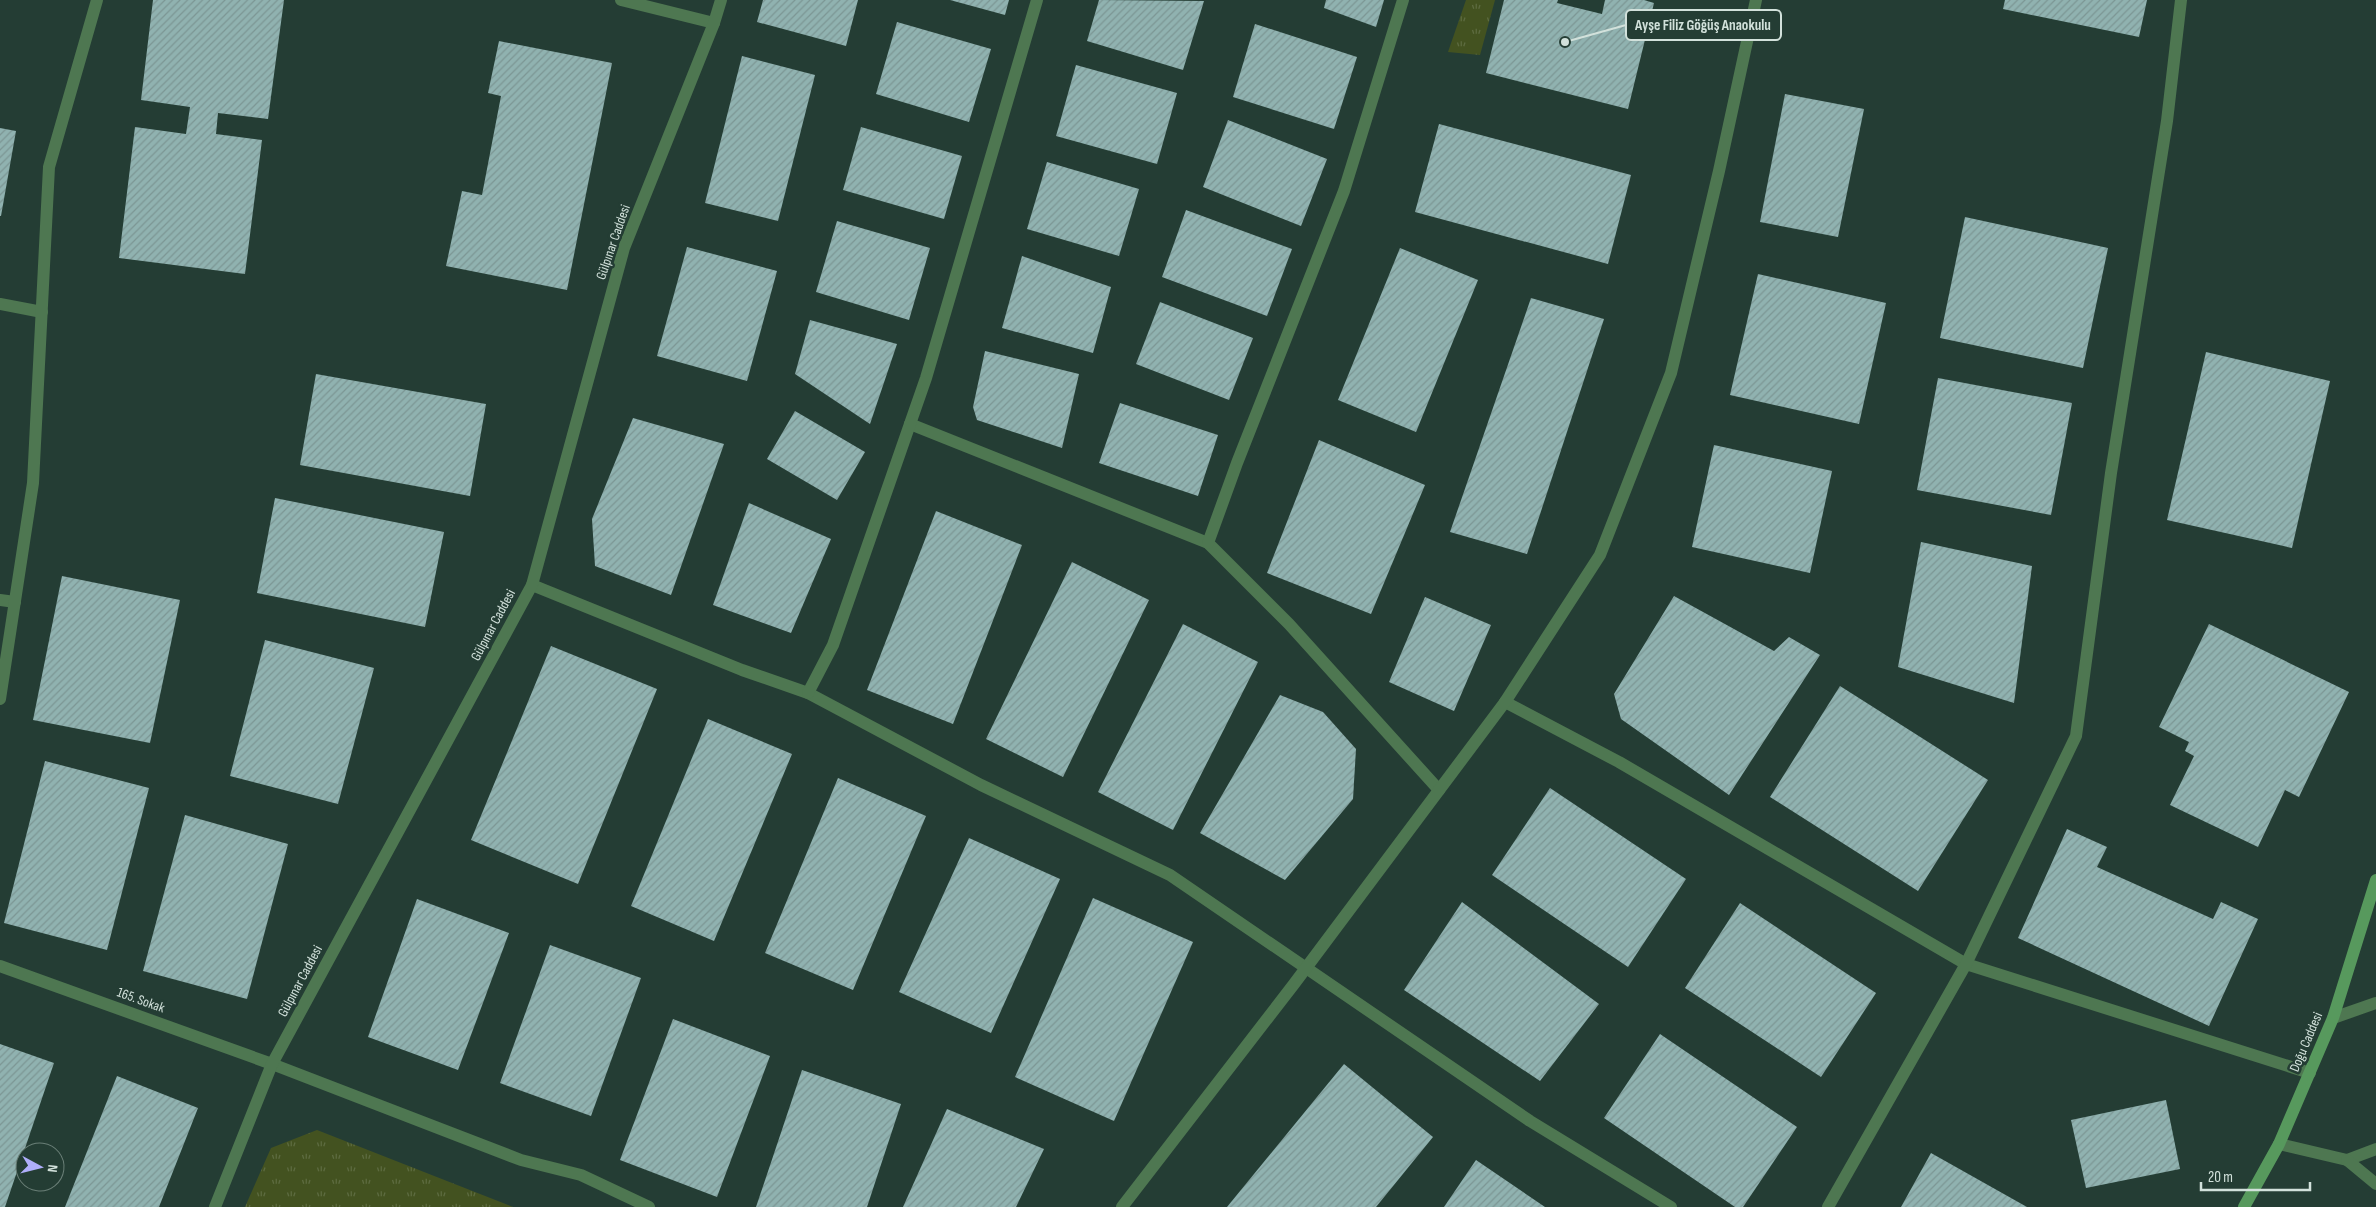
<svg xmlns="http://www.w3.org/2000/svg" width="2376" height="1207" viewBox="0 0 2376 1207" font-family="'Sofia Sans Condensed',sans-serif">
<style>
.grass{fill:url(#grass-tufts)}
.building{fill:url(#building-hatch)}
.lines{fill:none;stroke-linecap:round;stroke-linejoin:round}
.street{stroke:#4e7751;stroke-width:12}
.secondary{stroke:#57995d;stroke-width:12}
.labels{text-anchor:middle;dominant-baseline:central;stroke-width:5;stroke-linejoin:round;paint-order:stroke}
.street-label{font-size:14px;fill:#d2e1db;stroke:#243d34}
.leader{fill:none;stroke:#d2e1db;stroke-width:2}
.callout-dot{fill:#d2e1db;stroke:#243d34;stroke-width:2}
.callout{fill:#243d34;stroke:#d2e1db;stroke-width:2}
.callout-label{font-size:15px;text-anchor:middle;font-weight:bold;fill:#d2e1db}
</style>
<defs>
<pattern id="grass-tufts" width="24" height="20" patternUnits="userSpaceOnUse" patternTransform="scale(1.25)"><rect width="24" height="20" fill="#435220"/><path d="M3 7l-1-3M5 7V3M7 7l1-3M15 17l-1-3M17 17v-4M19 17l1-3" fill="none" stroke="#5d6b40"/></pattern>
<pattern id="building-hatch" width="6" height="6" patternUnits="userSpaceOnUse" patternTransform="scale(1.25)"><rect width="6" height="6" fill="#90b2b0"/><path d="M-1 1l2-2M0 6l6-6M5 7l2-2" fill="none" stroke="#7c9694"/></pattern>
</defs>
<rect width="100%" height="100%" fill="#243d34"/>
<g class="grass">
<path d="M1466,0H1495L1480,55L1448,52Z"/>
<path d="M317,1130L513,1207H245L271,1148Z"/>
</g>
<g class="building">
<path d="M153,0H284L268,119L218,113L216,134L262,140L245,274L119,258L135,127L186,134L190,107L141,100Z"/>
<path d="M763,0H858L846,46L757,22Z"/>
<path d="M950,0H1009L1005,15Z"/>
<path d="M1099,0L1204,1L1183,70L1087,41Z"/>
<path d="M1326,0H1384L1376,27L1324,8Z"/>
<path d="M1504,0H1558L1557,3L1602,14L1605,0H1644L1654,3L1628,109L1486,73Z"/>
<path d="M2005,0H2147L2139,37L2003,9Z"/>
<path d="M897,22L991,49L969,122L876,94Z"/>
<path d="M1255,24L1357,57L1334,129L1233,97Z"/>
<path d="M499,41L612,63L567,290L446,266L462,191L482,195L501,96L488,93Z"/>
<path d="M742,56L815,75L778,221L705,203Z"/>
<path d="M1076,65L1177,93L1157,164L1056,136Z"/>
<path d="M1785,94L1864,109L1838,237L1760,222Z"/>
<path d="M1228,120L1327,159L1301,226L1203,187Z"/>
<path d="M1439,124L1631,175L1608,264L1415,212Z"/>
<path d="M861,127L962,156L944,219L843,190Z"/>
<path d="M0,128L16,131L1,216H0Z"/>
<path d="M1047,162L1139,189L1119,256L1027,229Z"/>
<path d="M1186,210L1292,249L1267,316L1162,277Z"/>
<path d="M1965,217L2108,248L2083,368L1940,338Z"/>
<path d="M837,221L930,248L909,320L816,292Z"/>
<path d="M687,247L777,271L747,381L657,356Z"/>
<path d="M1400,248L1478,280L1416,432L1338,400Z"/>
<path d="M1022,256L1111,287L1093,353L1002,328Z"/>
<path d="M1758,274L1886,303L1859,424L1730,395Z"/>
<path d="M1531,298L1604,319L1527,554L1450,532Z"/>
<path d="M1160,302L1253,338L1229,400L1136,364Z"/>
<path d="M810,320L897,344L870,424L795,374Z"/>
<path d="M985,351L1079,374L1062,448L977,420L973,407Z"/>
<path d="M2206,352L2330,381L2292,548L2167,520Z"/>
<path d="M316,374L486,404L470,496L300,465Z"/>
<path d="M1938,378L2072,403L2051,515L1917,490Z"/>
<path d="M1120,403L1218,435L1198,496L1099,463Z"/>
<path d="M795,411L865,452L837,500L767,459Z"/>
<path d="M633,418L724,444L671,595L595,566L592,519Z"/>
<path d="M1319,440L1425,485L1371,614L1267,573Z"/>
<path d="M1714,445L1832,471L1810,573L1692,547Z"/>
<path d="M275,498L444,532L425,627L257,593Z"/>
<path d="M749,503L831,539L791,633L713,605Z"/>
<path d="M936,511L1022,545L953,724L867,690Z"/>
<path d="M1921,542L2032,566L2014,703L1898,667Z"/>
<path d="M1072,562L1149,600L1063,777L986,739Z"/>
<path d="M62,576L180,600L150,743L33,720Z"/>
<path d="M1674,596L1774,651L1789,637L1820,655L1729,795L1621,719L1614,694Z"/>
<path d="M1425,597L1491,625L1454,711L1389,682Z"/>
<path d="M1183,624L1258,662L1173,830L1098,792Z"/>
<path d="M2209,624L2349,692L2299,797L2285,790L2258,847L2170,805L2194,756L2185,751L2189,742L2159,727Z"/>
<path d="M265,640L374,668L338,804L230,776Z"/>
<path d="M551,646L657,689L578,884L471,840Z"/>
<path d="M1840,686L1988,780L1918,891L1770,797Z"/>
<path d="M1280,695L1323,712L1356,749L1353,799L1285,880L1200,833Z"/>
<path d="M708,719L792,754L714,941L631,906Z"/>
<path d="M45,761L149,788L107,950L4,923Z"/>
<path d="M838,778L926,816L853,990L765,953Z"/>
<path d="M1550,788L1686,879L1628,967L1492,875Z"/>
<path d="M185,815L288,844L247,999L143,971Z"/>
<path d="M2067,829L2107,847L2097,867L2213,919L2221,902L2258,919L2209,1026L2018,938Z"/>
<path d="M969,838L1060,879L991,1033L899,992Z"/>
<path d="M1093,898L1193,942L1114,1121L1015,1077Z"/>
<path d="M417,899L509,933L458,1070L368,1037Z"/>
<path d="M1462,902L1599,1004L1540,1081L1404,990Z"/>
<path d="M1740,903L1876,993L1821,1077L1685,988Z"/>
<path d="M550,945L641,978L591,1116L500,1083Z"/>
<path d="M673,1019L770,1056L717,1197L620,1160Z"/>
<path d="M1660,1034L1797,1127L1743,1207H1735L1604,1118Z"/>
<path d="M0,1044L54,1063L5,1207H0Z"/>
<path d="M1344,1064L1433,1137L1376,1207H1227Z"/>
<path d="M802,1070L901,1104L867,1207H756Z"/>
<path d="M117,1076L198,1108L159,1207H65Z"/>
<path d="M2166,1100L2180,1169L2086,1188L2071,1120Z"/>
<path d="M947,1109L1044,1149L1016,1207H903Z"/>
<path d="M1931,1153L2027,1207H1901Z"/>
<path d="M1476,1160L1545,1207H1444Z"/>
</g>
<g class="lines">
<g class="street">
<path d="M621,0L714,23"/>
<path d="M0,304L42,312"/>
<path d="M910,424L1208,543L1289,624L1439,790"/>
<path d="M1208,543L1237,463L1344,191L1403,0"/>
<path d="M532,585L742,670L808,693L981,785L1170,875L1530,1121L1671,1207"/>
<path d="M0,600L15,602"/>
<path d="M808,693L833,645L926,378L1037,0"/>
<path d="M0,699L33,483L49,167L97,0"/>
<path d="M1505,702L1619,762L1966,964L2310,1073"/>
<path d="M0,966L272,1064L521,1160L581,1175L649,1207"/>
<path d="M2333,1018L2376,1003"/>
<path d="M2279,1144L2347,1160L2376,1149"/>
<path d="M2347,1160L2376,1184"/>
<path d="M215,1207L272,1064L532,585L624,248L714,23L721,0"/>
<path d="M1122,1207L1294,984L1505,702L1600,555L1671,373L1719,171L1756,0"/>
<path d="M1828,1207L1966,964L2076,736L2111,473L2167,121L2181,0"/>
</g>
<path class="secondary" d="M2244,1207L2279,1144L2333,1018L2376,880"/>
</g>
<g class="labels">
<g class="street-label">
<text transform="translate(613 242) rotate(-71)">Gülpınar Caddesi</text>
<text transform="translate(493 625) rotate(-62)">Gülpınar Caddesi</text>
<text transform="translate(300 981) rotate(-62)">Gülpınar Caddesi</text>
<text transform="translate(141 1000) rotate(20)">165. Sokak</text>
<text transform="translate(2306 1042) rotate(-67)">Doğu Caddesi</text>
</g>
</g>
<path class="leader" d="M1565 42L1626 25"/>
<circle class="callout-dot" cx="1565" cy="42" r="5"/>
<rect class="callout" x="1626" y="10" width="155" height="30" rx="5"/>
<g class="callout-label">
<text x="1703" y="30">Ayşe Filiz Göğüş Anaokulu</text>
</g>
<g transform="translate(40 1167) rotate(97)"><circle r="24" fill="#243d34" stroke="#6a7f77"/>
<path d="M0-4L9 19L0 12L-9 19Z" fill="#afaefa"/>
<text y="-8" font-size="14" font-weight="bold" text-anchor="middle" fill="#d2e1db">N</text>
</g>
<path d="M2201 1182v8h109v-8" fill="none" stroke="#d2e1db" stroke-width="2.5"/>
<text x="2208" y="1182" font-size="15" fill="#d2e1db" stroke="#243d34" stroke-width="4" paint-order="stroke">20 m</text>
</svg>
